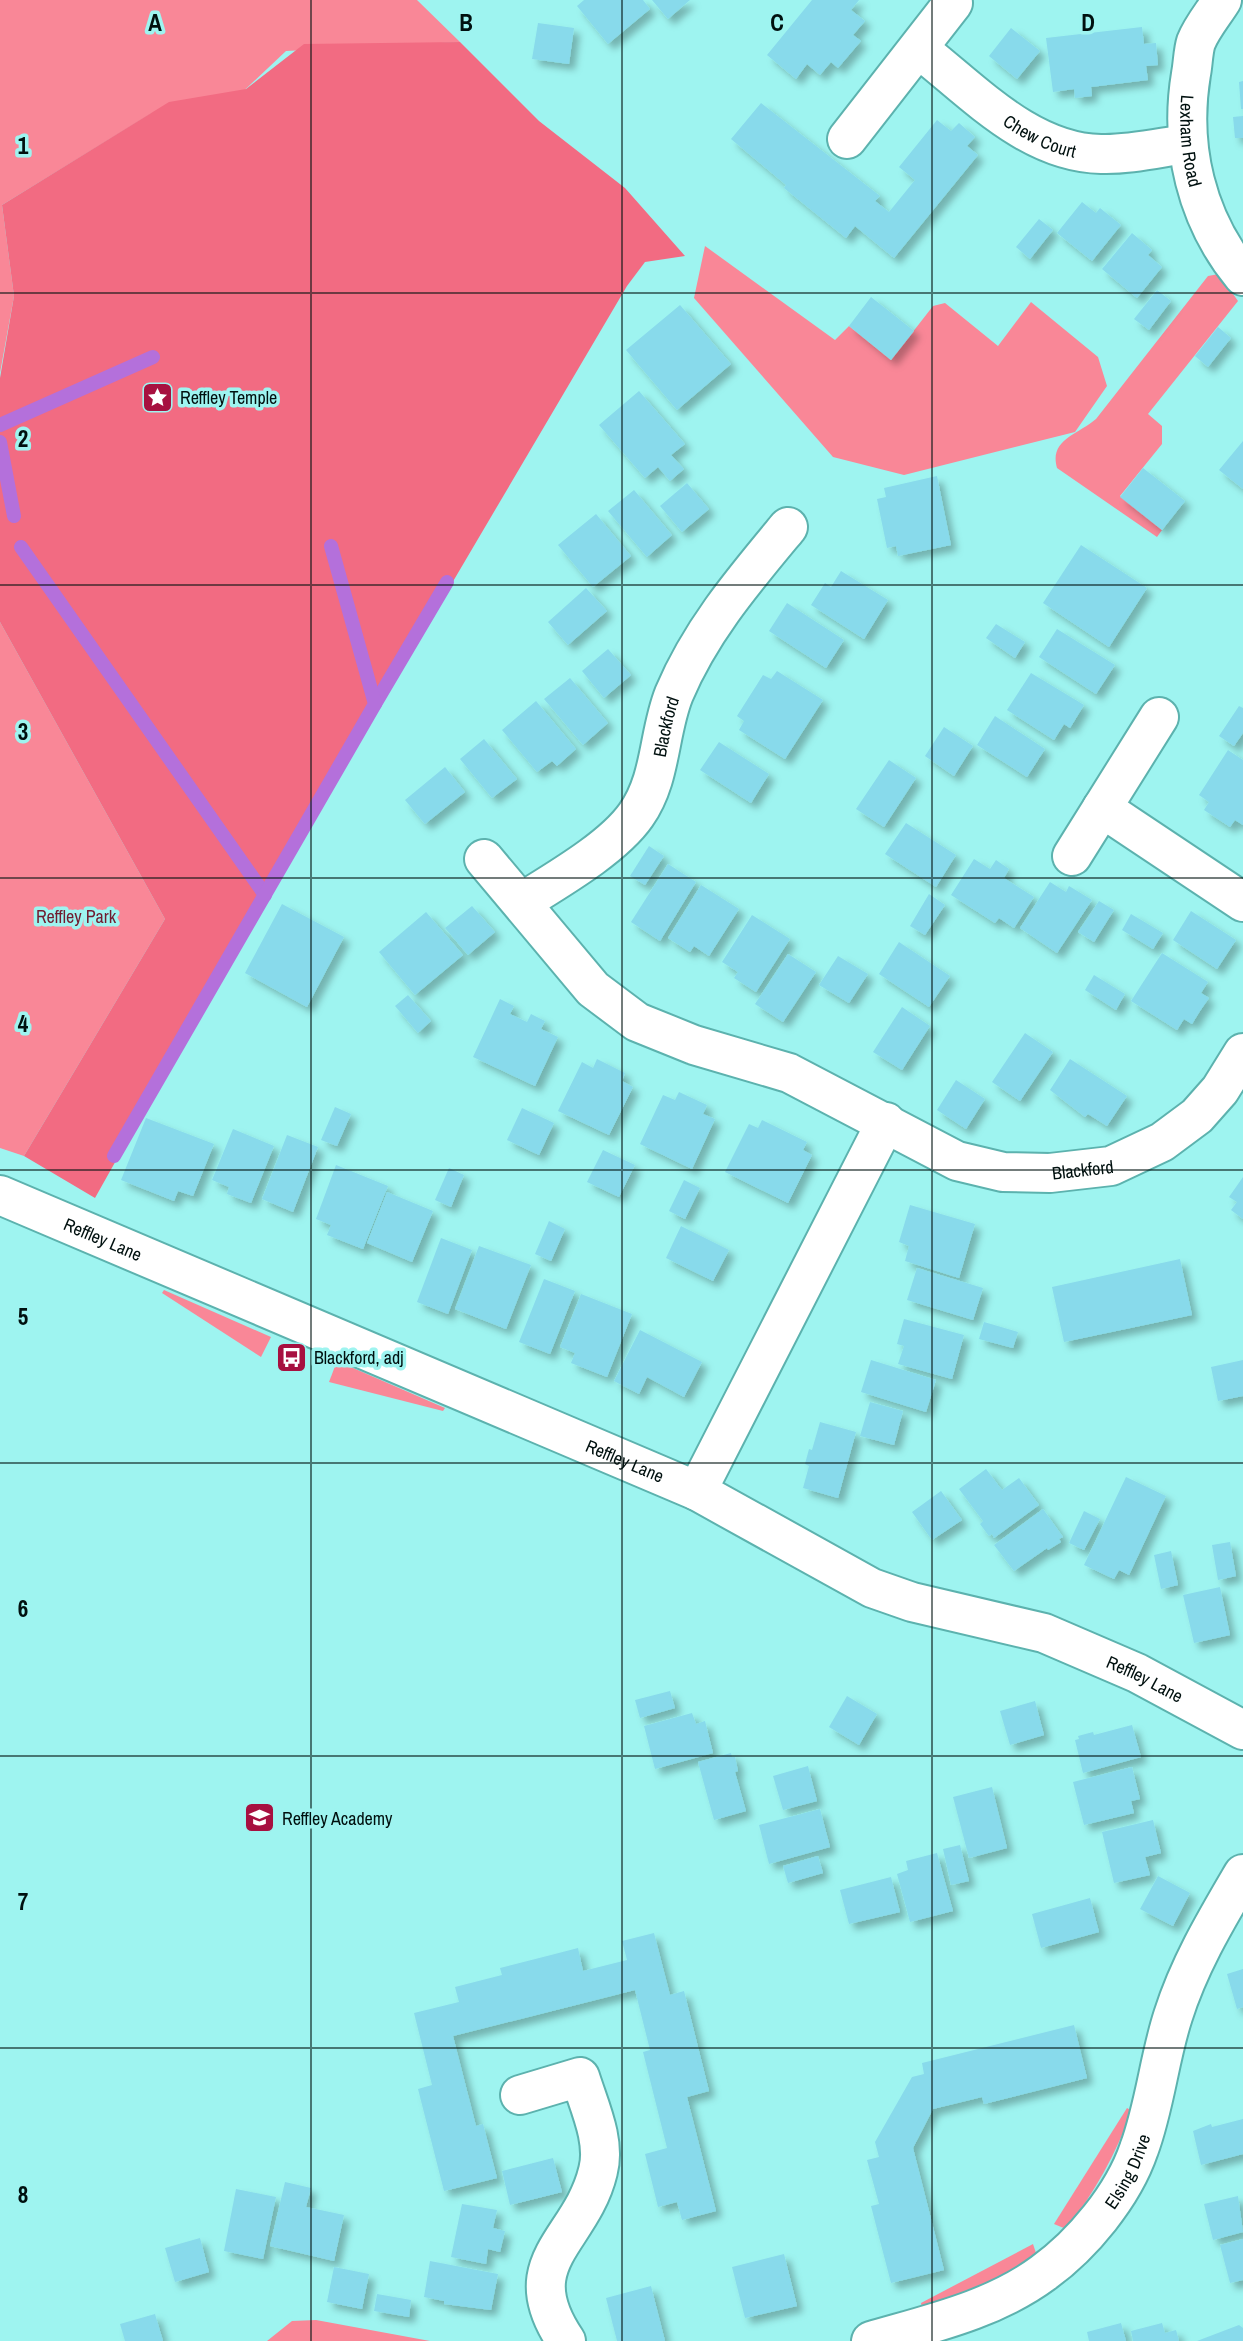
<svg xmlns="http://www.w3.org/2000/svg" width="1243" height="2341" viewBox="0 0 1243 2341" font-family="'Archivo Narrow',sans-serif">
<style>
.green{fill:#f98797}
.forest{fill:#f26b82}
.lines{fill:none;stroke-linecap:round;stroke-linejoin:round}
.stream{stroke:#b470db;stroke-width:14}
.building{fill:#88daeb;filter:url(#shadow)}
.minor-casing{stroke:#5cb2ae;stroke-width:42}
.minor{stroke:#fff;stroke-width:38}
.grid{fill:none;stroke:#00100f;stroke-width:2;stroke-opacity:0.55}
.labels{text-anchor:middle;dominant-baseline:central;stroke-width:7;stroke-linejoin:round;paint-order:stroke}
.street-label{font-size:18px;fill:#00100f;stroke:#9ef4f0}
.poi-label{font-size:18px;fill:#00100f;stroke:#9ef4f0;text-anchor:start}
.park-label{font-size:18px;fill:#701b2e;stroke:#9ef4f0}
.grid-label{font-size:23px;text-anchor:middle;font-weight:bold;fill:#00100f;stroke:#9ef4f0;stroke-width:7;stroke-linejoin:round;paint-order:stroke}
</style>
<defs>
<filter id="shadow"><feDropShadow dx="6" dy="6" stdDeviation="3.5" flood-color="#0004"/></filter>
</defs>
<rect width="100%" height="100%" fill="#9ef4f0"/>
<g class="green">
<path d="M0,0H417L460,42L286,51L233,101L152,113L2,205L14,296L0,373Z"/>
<path d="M705,246L835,340L849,326L891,360L933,306L945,303L998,346L1031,302L1098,357L1107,386L1075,432L904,475L833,457L694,298Z"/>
<path d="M1219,274L1238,301L1148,414L1162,426V444L1120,496L1162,530L1157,537L1057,468C1049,440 1077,435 1096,419L1208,276Z"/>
<path d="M0,622L165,919L24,1156L0,1148Z"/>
<path d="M164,1290L271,1337L261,1357L162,1293Z"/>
<path d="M337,1361L445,1408L443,1411L329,1382Z"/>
<path d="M1127,2108L1132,2111C1115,2155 1095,2192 1066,2229L1054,2224Z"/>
<path d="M1033,2244L1037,2256L1000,2282L922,2309L921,2303Z"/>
<path d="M316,2320L430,2341H267L292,2321Z"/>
</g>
<path class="forest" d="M460,42L539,121L625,188L685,256L645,262L627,286L200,1011L95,1198L24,1156L165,919L0,622V378L14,296L2,205L169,102L246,89L304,44Z"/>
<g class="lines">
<g class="stream">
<path d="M0,425L153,357"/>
<path d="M0,442L14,516"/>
<path d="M21,547L265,895"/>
<path d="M375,704L447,582"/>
<path d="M114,1156L375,704L331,546"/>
</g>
</g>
<g class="building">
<path d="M584,0H643L650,9L608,44L577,6Z"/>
<path d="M652,0H690L668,19Z"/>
<path d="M812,0H859L851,10L865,21L853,35L861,41L838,68L831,62L820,75L807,64L796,79L767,55Z"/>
<path d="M538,23L574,28L569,64L532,59Z"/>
<path d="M1142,27L1144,44L1156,43L1158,65L1146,66L1148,80L1091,87L1092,96L1075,98L1074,89L1053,92L1046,38Z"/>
<path d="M1011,28L1040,51L1017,79L989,56Z"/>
<path d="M1243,81V109H1241L1239,82Z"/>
<path d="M761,103L880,196L875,201L889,212L915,180L899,167L937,120L951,131L959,123L975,137L967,146L978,155L894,258L855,226L846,238L784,188L786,185L731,139Z"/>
<path d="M1243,116V138H1235L1233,117Z"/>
<path d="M1082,202L1096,213L1100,208L1121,225L1092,261L1057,233Z"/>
<path d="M1039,219L1053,230L1030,259L1016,247Z"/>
<path d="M1132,233L1152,250L1148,255L1162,267L1137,298L1102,269Z"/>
<path d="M1157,290L1171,301L1149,330L1134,319Z"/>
<path d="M871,297L914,331L891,360L849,326Z"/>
<path d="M680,305L731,364L677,410L626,350Z"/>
<path d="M1218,327L1231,338L1208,367L1195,356Z"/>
<path d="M639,391L685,444L671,455L684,469L670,481L658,467L645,478L599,425Z"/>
<path d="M1243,441V489L1219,470Z"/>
<path d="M1143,468L1185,501L1162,530L1120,497Z"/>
<path d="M937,476L951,545L898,556L896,546L887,548L877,499L886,497L884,488Z"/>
<path d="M687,483L709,509L682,532L660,506Z"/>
<path d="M634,490L672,535L647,557L608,511Z"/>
<path d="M596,514L631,556L593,587L558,545Z"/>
<path d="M1081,545L1147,588L1109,647L1043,603Z"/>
<path d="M841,571L888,600L864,639L811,605L825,583L831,587Z"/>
<path d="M586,588L607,611L568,645L548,622Z"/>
<path d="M787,603L844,640L826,668L769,631Z"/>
<path d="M996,624L1025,642L1015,658L986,638Z"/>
<path d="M1057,629L1115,665L1096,694L1039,657Z"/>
<path d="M608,649L631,675L604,698L582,671Z"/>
<path d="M777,671L823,700L785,759L739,730L744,721L737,716L763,675L771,679Z"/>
<path d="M1031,673L1084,705L1070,728L1064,724L1054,740L1007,710Z"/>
<path d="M570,678L608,723L583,745L544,699Z"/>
<path d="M536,701L576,749L557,766L552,761L537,772L502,730Z"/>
<path d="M1239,706L1243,708V733L1234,746L1219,736Z"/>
<path d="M995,716L1045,749L1027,777L977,745Z"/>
<path d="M944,727L973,746L954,776L925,756Z"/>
<path d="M484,739L517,779L492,798L460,759Z"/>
<path d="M719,742L769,774L751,803L700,770Z"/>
<path d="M1228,750L1243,760V825L1235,820L1230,827L1204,810L1209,802L1199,795Z"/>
<path d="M889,760L916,778L884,827L856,809Z"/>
<path d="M445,767L465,792L425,824L405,800Z"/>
<path d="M906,823L956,855L936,887L885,854Z"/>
<path d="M649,846L664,856L645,885L630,876Z"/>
<path d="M974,859L990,869L996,860L1009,869L1004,878L1034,897L1014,928L999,918L995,923L951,895Z"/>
<path d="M668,864L696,882L660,941L631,922Z"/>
<path d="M1050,882L1066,892L1069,886L1092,900L1057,953L1020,928Z"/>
<path d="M701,885L739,909L709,956L694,946L690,952L668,938Z"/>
<path d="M929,894L945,905L925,935L910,926Z"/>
<path d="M1099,901L1114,910L1094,942L1078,932Z"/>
<path d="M282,904L344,937L307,1007L245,973Z"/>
<path d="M472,906L495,932L468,955L445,928Z"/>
<path d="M1191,911L1236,940L1217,969L1173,940Z"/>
<path d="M426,912L463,955L415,995L379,952Z"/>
<path d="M1131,914L1163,933L1153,949L1122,930Z"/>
<path d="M752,915L790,939L756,992L734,978L738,972L722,962Z"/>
<path d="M899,942L950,976L929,1007L879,974Z"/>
<path d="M1162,953L1208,982L1201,993L1209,998L1200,1011L1192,1024L1184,1019L1177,1030L1131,1001Z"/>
<path d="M788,954L816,972L783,1022L755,1004Z"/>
<path d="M838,956L868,974L849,1003L819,985Z"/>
<path d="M1094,975L1125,994L1116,1010L1085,990Z"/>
<path d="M408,995L431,1021L418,1033L395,1006Z"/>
<path d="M500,999L514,1006L510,1014L527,1022L531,1014L545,1021L541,1029L558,1037L535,1086L473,1057Z"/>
<path d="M902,1007L930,1026L902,1070L873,1052Z"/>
<path d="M1025,1033L1053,1052L1020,1101L992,1082Z"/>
<path d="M597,1059L625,1073L622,1081L633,1087L609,1135L558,1111L582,1062L593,1068Z"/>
<path d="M1070,1059L1127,1096L1107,1126L1088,1114L1085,1117L1050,1090Z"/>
<path d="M956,1080L985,1099L966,1129L937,1110Z"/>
<path d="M679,1092L707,1105L703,1114L715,1119L692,1169L640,1144L663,1095L675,1100Z"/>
<path d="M335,1107L351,1114L337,1146L321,1140Z"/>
<path d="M522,1108L554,1123L539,1155L507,1140Z"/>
<path d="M146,1118L214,1144L193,1196L178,1191L174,1201L121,1180Z"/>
<path d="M762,1120L807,1142L803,1150L812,1155L788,1203L725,1172L749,1124L758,1128Z"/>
<path d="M233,1129L274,1146L251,1203L227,1194L229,1187L212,1180Z"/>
<path d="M287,1135L318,1147L293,1212L262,1199Z"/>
<path d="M603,1150L635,1165L619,1197L587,1182Z"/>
<path d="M336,1165L388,1186L363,1249L327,1235L331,1225L316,1219Z"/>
<path d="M449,1168L464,1175L451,1207L435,1200Z"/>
<path d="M1243,1177V1219L1231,1210L1237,1202L1229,1197Z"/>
<path d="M684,1180L700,1188L685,1219L669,1211Z"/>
<path d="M387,1192L433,1211L412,1262L367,1243Z"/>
<path d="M910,1205L975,1224L959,1278L905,1261L909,1246L899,1242Z"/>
<path d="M549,1221L565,1229L551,1261L535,1254Z"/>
<path d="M681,1226L729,1250L713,1281L666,1258Z"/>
<path d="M441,1238L472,1250L448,1314L417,1302Z"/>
<path d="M479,1246L531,1265L506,1329L455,1309Z"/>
<path d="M1180,1259L1192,1315L1064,1342L1052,1287Z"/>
<path d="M917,1268L983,1288L973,1320L907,1300Z"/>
<path d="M544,1279L575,1291L550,1354L519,1342Z"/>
<path d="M581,1294L632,1314L607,1377L571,1363L575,1353L560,1347Z"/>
<path d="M904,1319L964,1335L952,1379L898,1364L904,1346L897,1344Z"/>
<path d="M984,1322L1018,1332L1013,1348L979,1339Z"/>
<path d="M640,1330L702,1362L684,1397L647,1377L639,1394L614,1381Z"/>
<path d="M871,1360L936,1380L926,1412L861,1392Z"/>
<path d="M1243,1360V1396L1218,1401L1211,1367Z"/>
<path d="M870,1402L903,1411L894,1445L860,1436Z"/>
<path d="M820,1422L856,1432L838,1498L803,1488L809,1466L805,1464L809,1449L812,1450Z"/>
<path d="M986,1469L1002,1490L1019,1478L1039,1505L994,1538L992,1534L989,1536L980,1524L983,1521L959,1489Z"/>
<path d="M1126,1477L1166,1496L1129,1575L1119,1570L1114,1579L1084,1565Z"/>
<path d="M941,1491L962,1520L932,1540L912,1512Z"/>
<path d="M1043,1509L1063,1537L1059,1539L1061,1542L1048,1550L1047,1548L1014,1571L994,1545Z"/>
<path d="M1084,1511L1100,1519L1084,1550L1069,1543Z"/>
<path d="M1230,1542L1236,1576L1218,1580L1212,1545Z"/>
<path d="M1171,1551L1178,1585L1161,1589L1154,1555Z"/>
<path d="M1220,1587L1230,1635L1194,1643L1183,1595Z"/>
<path d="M670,1691L675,1708L640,1718L635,1700Z"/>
<path d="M847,1696L877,1714L859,1745L829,1727Z"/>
<path d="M1035,1701L1044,1735L1010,1745L1000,1711Z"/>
<path d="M692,1713L696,1724L705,1721L713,1753L655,1769L644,1726Z"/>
<path d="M1132,1725L1141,1757L1083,1773L1075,1740L1079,1739L1078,1736L1093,1732L1094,1735Z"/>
<path d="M731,1753L732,1757H735L738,1771L735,1772L746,1811L714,1820L698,1762Z"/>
<path d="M808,1766L817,1801L783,1810L773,1776Z"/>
<path d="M1132,1767L1140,1799L1131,1801L1134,1813L1084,1825L1073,1782Z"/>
<path d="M992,1787L1007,1848L969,1858L953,1797Z"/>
<path d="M820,1809L830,1847L769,1864L759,1825Z"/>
<path d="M1153,1820L1161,1853L1145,1857L1150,1875L1114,1883L1102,1832Z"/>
<path d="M960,1845L969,1881L951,1885L943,1849Z"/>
<path d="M937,1853L953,1911L910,1922L897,1874L908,1870L906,1861Z"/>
<path d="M818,1856L823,1873L788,1883L783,1866Z"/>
<path d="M1158,1876L1190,1893L1173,1926L1140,1909Z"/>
<path d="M891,1877L900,1912L849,1924L840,1890Z"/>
<path d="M1090,1898L1099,1932L1041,1948L1032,1914Z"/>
<path d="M654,1933L670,1995L684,1991L709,2091L687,2097L716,2211L682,2220L677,2202L658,2207L645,2154L667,2148L643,2052L650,2050L635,1990L453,2036L476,2126L483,2124L497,2178L444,2191L418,2089L432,2085L414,2013L459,2002L455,1987L502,1975L500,1968L551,1955L578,1948L583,1971L627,1960L622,1941Z"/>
<path d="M1243,1969V2007L1237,2009L1227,1974Z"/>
<path d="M1074,2025L1087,2078L984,2104L982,2097L933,2109L913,2148L944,2270L891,2283L871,2206L879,2204L867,2160L879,2157L875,2142L912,2077L924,2074L922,2063Z"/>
<path d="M1243,2119V2154L1201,2165L1193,2131L1211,2124L1212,2127Z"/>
<path d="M553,2158L562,2192L510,2205L502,2171Z"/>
<path d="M285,2182L311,2188L306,2207L344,2215L334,2261L270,2246Z"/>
<path d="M236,2189L276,2197L263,2259L224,2251Z"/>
<path d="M1238,2196L1243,2232L1213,2240L1204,2204Z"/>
<path d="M462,2204L497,2210L493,2228L505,2231L500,2252L488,2249L486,2264L451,2257Z"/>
<path d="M200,2238L209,2272L175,2282L165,2248Z"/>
<path d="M1243,2239V2280L1230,2283L1220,2245Z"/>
<path d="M784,2254L797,2306L745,2318L732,2267Z"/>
<path d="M430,2261L498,2274L491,2310L444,2304V2301L424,2297Z"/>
<path d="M334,2267L369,2274L362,2309L327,2302Z"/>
<path d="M651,2286L665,2341H617L606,2298Z"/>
<path d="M377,2294L411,2300L409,2317L374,2311Z"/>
<path d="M155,2314L163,2341H125L120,2324Z"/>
<path d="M1121,2323L1126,2341H1089L1087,2332Z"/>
<path d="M1162,2323L1165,2333L1176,2330L1179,2341H1133L1131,2331Z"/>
<path d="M1239,2325L1243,2328V2341H1197Z"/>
</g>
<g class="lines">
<defs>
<g id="minor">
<path id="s1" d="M1222,0C1214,13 1202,27 1196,42C1193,51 1193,64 1191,74C1179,146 1196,219 1243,276"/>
<path id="s2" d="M919,49C973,91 1029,153 1101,154C1128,155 1158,148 1186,144"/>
<path d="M847,139L953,3"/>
<path d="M1102,808L1243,902"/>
<path d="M1072,856L1159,717"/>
<path id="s3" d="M484,859L593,989L637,1022L694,1045L789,1073L957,1161L1003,1172L1050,1173L1111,1166L1162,1142L1197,1116L1220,1090L1243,1053"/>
<path id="s4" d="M522,902C557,880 613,848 636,815C662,778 658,734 674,694C701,630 744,580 788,527"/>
<path id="s5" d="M0,1195L697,1491L872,1588L912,1602L1044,1633L1137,1673L1243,1730"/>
<path d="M697,1491L886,1122"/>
<path d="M520,2095L580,2077C589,2106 606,2141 598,2171C581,2242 512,2261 566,2341"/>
<path id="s6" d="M871,2341C929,2324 993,2310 1043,2273C1082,2245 1123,2196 1139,2149C1155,2106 1159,2059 1173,2016C1189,1965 1216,1920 1243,1874"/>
</g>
</defs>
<use href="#minor" class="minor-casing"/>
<use href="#minor" class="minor"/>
</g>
<path class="grid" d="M311,0V2341M622,0V2341M932,0V2341M0,293H1243M0,585H1243M0,878H1243M0,1170H1243M0,1463H1243M0,1756H1243M0,2048H1243"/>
<defs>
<symbol id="sight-square" viewBox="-11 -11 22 22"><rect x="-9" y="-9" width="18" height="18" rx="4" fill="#a71040" stroke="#9ef4f0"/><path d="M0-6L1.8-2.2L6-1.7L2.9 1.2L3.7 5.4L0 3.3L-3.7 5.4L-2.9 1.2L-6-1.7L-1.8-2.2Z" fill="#fff"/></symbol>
<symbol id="bus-square" viewBox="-11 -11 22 22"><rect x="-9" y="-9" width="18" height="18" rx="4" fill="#a71040" stroke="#9ef4f0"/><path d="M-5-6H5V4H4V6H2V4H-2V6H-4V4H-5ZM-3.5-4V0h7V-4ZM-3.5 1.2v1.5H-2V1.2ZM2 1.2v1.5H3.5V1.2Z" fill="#fff"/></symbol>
<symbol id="school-square" viewBox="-11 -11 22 22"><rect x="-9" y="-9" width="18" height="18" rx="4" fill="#a71040" stroke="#9ef4f0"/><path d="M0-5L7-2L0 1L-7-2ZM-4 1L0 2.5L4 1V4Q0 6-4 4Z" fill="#fff"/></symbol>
</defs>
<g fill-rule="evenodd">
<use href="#sight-square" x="140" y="380" width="35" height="35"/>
<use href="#bus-square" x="274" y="1340" width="35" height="35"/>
<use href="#school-square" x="242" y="1800" width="35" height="35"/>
</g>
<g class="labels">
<g class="street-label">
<text stroke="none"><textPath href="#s2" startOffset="150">Chew Court</textPath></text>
<text stroke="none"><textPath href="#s1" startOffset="149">Lexham Road</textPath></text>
<text stroke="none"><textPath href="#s4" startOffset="238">Blackford</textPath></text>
<text stroke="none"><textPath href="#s3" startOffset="702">Blackford</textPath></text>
<text stroke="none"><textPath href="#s5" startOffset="112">Reffley Lane</textPath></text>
<text stroke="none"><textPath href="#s5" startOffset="679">Reffley Lane</textPath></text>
<text stroke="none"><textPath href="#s5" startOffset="1246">Reffley Lane</textPath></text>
<text stroke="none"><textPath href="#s6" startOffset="320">Elsing Drive</textPath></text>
</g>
<g class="poi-label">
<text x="180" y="397">Reffley Temple</text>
<text x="314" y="1357">Blackford, adj</text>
<text x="282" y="1818">Reffley Academy</text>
</g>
<g class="park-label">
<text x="76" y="916">Reffley Park</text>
</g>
</g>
<g class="grid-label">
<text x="155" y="31">A</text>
<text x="466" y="31">B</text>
<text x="777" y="31">C</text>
<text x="1088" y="31">D</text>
<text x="23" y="154">1</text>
<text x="23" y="447">2</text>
<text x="23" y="740">3</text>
<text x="23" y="1032">4</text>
<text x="23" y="1325">5</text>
<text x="23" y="1617">6</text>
<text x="23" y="1910">7</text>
<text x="23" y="2203">8</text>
</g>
</svg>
